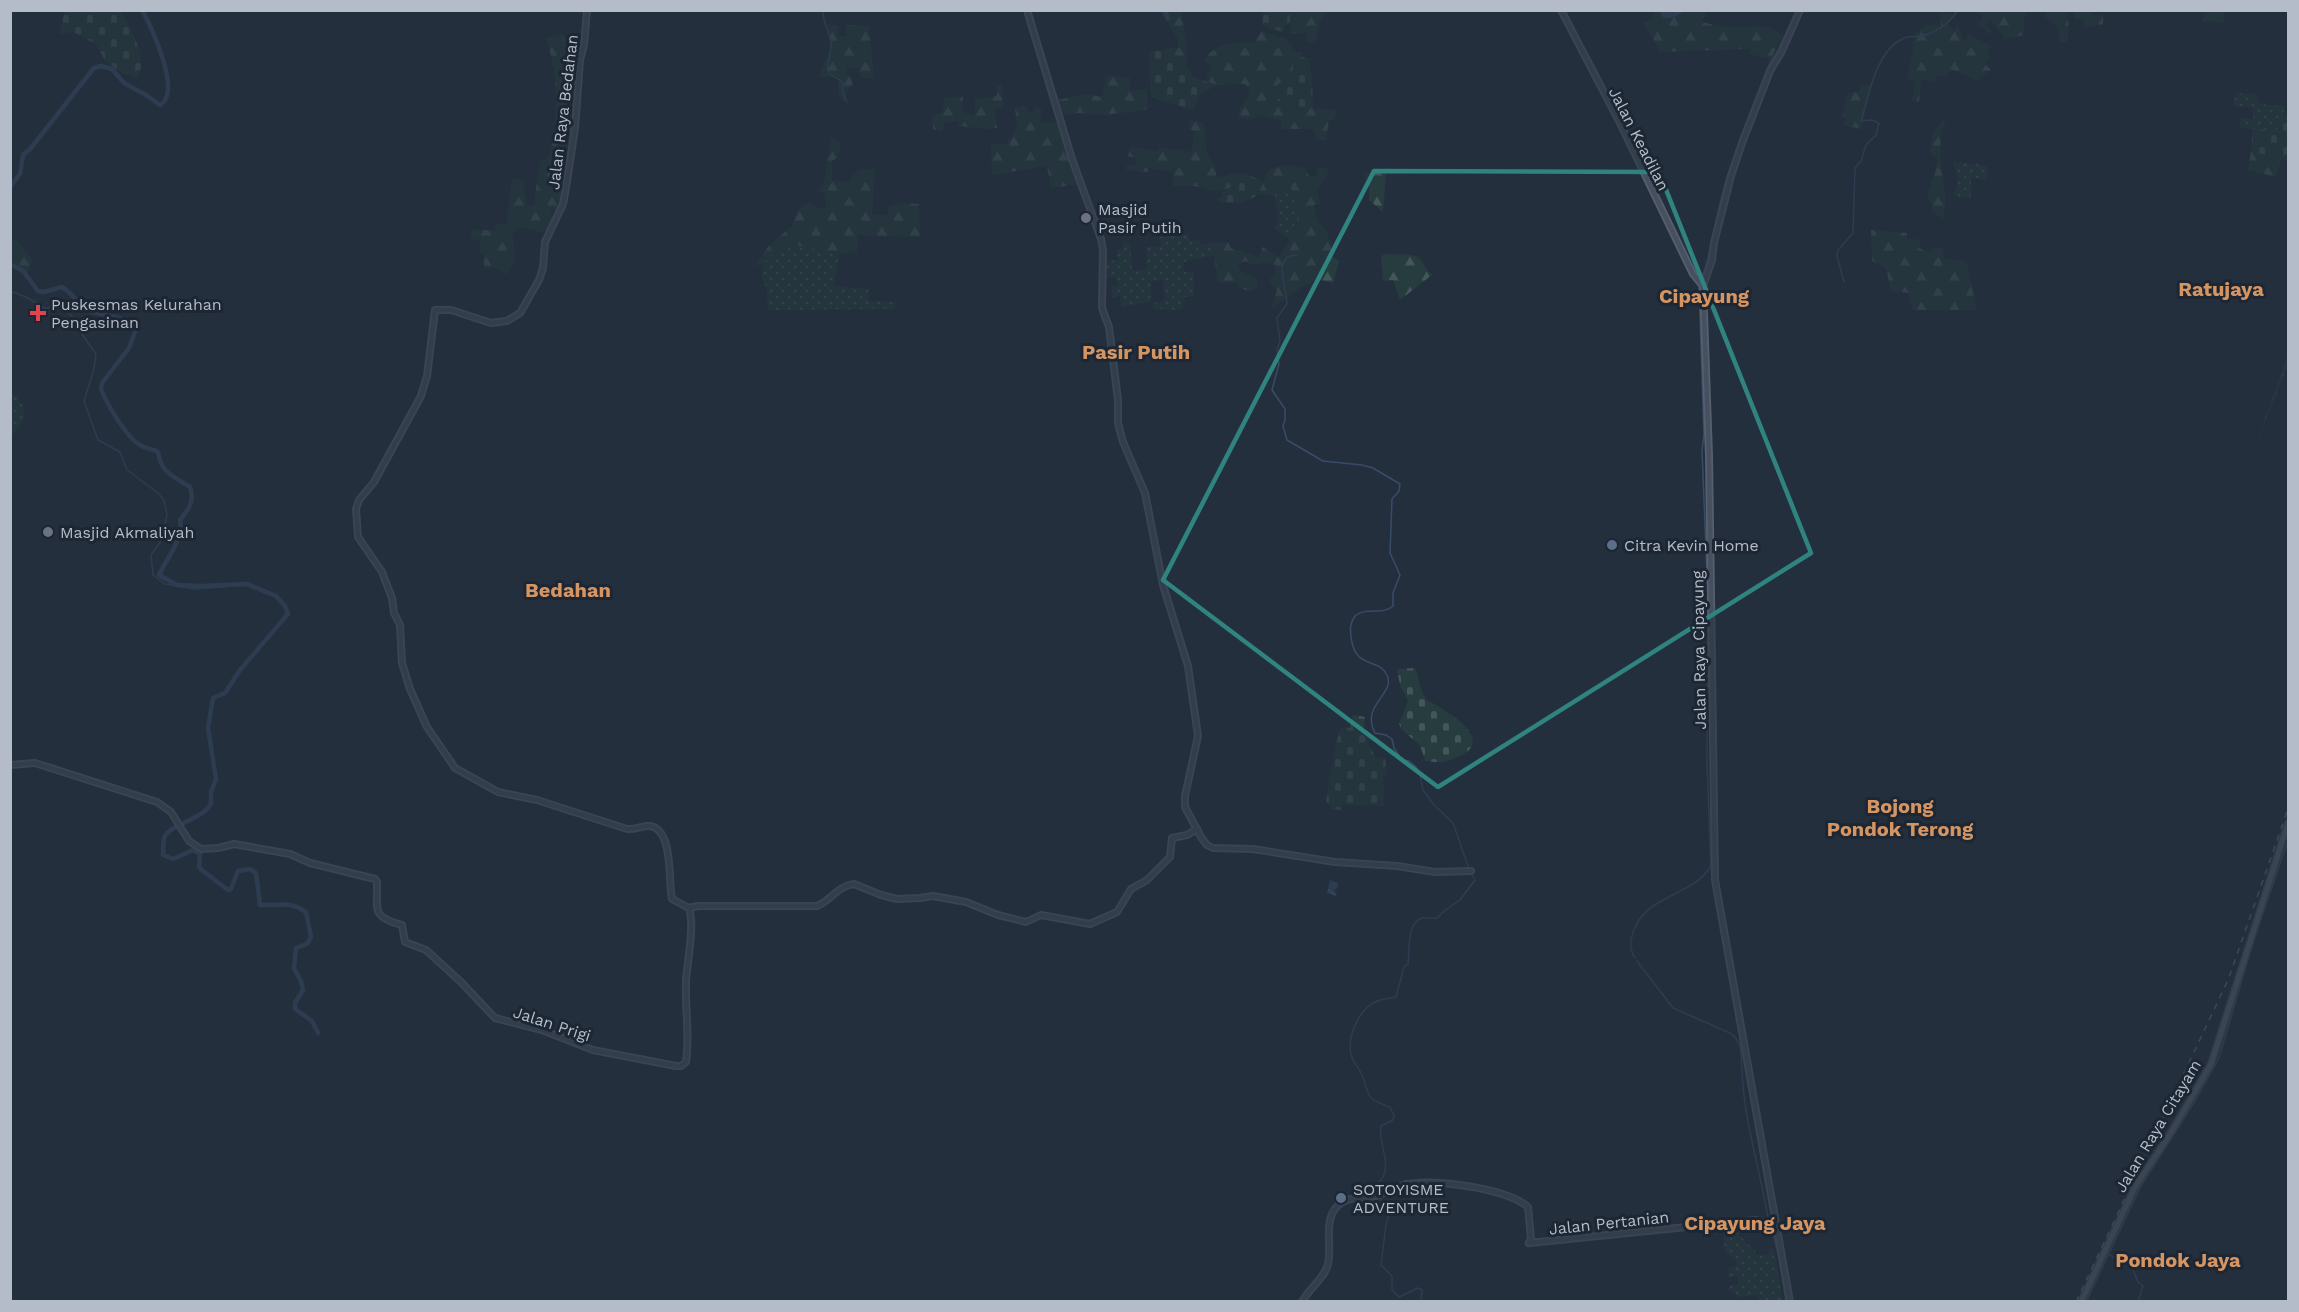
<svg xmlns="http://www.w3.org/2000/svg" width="2299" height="1312" viewBox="0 0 2299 1312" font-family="'Work Sans',sans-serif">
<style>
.grass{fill:url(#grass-dots)}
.forest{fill:url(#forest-firs)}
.cemetery{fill:url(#cemetery-stones)}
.water{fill:url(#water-waves)}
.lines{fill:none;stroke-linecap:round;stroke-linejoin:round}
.stream{stroke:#394c67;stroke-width:1.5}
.river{stroke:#394c67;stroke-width:4.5}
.secondary-casing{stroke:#565f6c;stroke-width:8}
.primary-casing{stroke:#414a57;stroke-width:8}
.secondary{stroke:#465061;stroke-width:4.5}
.primary{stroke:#56606e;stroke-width:5}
.rail{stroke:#5a6575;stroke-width:1.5;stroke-dasharray:6 6;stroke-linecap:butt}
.marked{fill:none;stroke:#308480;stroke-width:4.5;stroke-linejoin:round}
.worship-dot{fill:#6b7280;stroke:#1d2633;stroke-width:2}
.health-dot{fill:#e0444e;stroke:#1d2633;stroke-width:2}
.service-dot{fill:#5c6f8a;stroke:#1d2633;stroke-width:2}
.labels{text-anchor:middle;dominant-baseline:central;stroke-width:6;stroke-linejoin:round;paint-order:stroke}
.street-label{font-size:16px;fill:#b4bcc9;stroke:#1d2633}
.poi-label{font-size:16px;fill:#b4bcc9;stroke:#1d2633;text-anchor:start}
.quarter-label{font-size:20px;font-weight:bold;fill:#d59563;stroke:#1d2633}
</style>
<defs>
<pattern id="grass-dots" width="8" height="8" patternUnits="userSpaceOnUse" patternTransform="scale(1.5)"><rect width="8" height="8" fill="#263c3f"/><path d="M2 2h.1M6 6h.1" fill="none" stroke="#435659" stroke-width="1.8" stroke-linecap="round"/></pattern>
<pattern id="forest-firs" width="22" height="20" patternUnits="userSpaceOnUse" patternTransform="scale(1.5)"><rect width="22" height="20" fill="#263c3f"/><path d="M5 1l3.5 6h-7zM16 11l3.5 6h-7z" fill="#435659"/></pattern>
<pattern id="cemetery-stones" width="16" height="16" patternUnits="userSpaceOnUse" patternTransform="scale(1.5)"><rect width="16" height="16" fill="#263c3f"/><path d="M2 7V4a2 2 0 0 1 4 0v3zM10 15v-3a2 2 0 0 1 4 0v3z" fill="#435659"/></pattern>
<pattern id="water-waves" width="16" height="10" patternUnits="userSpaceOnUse" patternTransform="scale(1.5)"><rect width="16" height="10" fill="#394c67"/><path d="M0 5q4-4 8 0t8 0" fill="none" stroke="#53647b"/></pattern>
</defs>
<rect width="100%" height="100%" fill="#242f3e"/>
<g class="grass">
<path d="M2235,93L2256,94L2260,104L2284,106L2283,122L2277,130L2240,128V118L2253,119V108L2234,106Z"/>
<path d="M1953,162L1978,164L1988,167L1986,180L1971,177V199L1953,196L1958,181Z"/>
<path d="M1293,189C1302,211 1297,220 1292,241L1274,228C1285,214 1271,204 1276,190Z"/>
<path d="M1188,234L1190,241L1198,240L1201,244L1212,243L1214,255L1184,262V272L1194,271V296L1184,297L1182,310L1153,309V304L1165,300L1163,280L1151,281V301L1122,307L1120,296L1113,297L1111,286H1118L1116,277L1103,278L1105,261L1118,260L1117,250H1124L1123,243H1130L1132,270H1147L1146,247L1161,246L1160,237Z"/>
<path d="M790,244L839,254L834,286L869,289L868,301L896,302L895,309L768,310L767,289L762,278V269L766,258Z"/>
<path d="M2288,354V365L2256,444Z"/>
<path d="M11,394L18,395V402L22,403C26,417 24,425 12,435Z"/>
<path d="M1735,1226C1737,1237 1751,1244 1757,1254L1768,1255L1770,1248L1774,1249L1783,1301H1759L1758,1295L1737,1297L1734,1292L1727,1291L1730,1286L1738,1284V1276L1728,1277L1729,1267H1736L1737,1261L1728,1254L1725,1255L1723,1229Z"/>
</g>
<g class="forest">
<path d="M1160,11H1181L1186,42L1187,66L1177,58L1169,48H1178V39Z"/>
<path d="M1263,11H1327L1320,22L1316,41L1307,42L1306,33L1290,34V25H1284L1283,32L1262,26Z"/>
<path d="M1653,11H1660V15L1679,16L1684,11H1707L1702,22L1722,27H1768L1783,35L1771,59L1750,54V49H1745L1660,52L1644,23L1653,18Z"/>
<path d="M1970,11H2027L2024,20V35L2005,39L1991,20L1986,24L1992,31L1990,34L1978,25L1984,15Z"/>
<path d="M2046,11H2067L2069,29L2067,42H2060L2057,26L2045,17Z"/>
<path d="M2073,11H2092V15H2103V24L2085,27L2083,19H2074Z"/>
<path d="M2205,11H2225L2224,23L2203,21Z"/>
<path d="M1940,13L1955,14L1948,24L1954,30L1958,25L1963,41L1970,35L1991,46L1988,53L1990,59L1985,64L1991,70L1977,80L1951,69L1947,77L1937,76L1934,82L1921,79L1919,103L1912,101L1915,81L1907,78L1914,45L1913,36L1925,25L1941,26Z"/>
<path d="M828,25H838L839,36H846V25L869,26L874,78H861L859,68H847V75L851,77L853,85L848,89L844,104L839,94L838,77H819L831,46Z"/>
<path d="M1261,31L1287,39L1296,52H1302V57L1294,60L1293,70L1279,101H1296L1297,110L1313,108L1337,110L1334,120H1329L1326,140H1317L1314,129H1281V121L1260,116L1248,120L1238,117L1240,107L1250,94L1245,84L1216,85L1206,81L1211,65L1204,61C1214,42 1235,43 1255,42Z"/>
<path d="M563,34L569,52L568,68L578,69V79L567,78V114L574,115L570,147L563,150L558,179L566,181L558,210L552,209L550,215L554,217L547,233L518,227L512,236C515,252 518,262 506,274L493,266L489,269L484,267V254L479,253L481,241L471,238L472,229L495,231L496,224L507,225L512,179L523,180L527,205H535C534,189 539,177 540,161L546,159C562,133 557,67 546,38Z"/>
<path d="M1107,76L1130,78V91L1147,89L1148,107L1145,110L1104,115L1078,113L1063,115L1057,100L1087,94L1102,97Z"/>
<path d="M1862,84L1872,87L1861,129L1843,125L1846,118L1842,117L1848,93L1859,91Z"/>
<path d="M1002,85L1003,108L994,109L997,128L987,129L959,126L958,121L945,122L942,132L933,129L932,116L943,112L944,97H963L962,112L975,116V99L997,96L996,86Z"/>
<path d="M1027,106L1028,112H1033L1035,107L1042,110L1040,122L1058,123C1066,144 1070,163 1080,184L1051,188L1047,166L992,175L991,144H1006L1017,127L1015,107Z"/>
<path d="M1946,119C1935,148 1943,166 1945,195C1946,202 1944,211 1944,219L1932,212L1931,201L1927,199C1929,184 1938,173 1937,158L1931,155C1929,138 1932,129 1946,119Z"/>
<path d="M1191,120L1204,123L1207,153L1215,167L1217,178L1236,173L1230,188L1213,191L1195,186H1173V172L1150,168L1147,172L1126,170L1127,165H1135L1137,159L1128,156L1130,147L1158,151L1159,147L1192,152L1194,131L1189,129Z"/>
<path d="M831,137L841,143L838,157L832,161V181L848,182L859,169H876C872,186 874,198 872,215H888L889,206L902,203L919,204L920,237L868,236L858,234L857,252L839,254L790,244L766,258L764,265H755L768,247L792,226L798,211L807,203L819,208H826L825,194L817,190L824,182Z"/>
<path d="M2251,151L2281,159L2276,177L2248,170Z"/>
<path d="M1285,165L1305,168L1309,176L1316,177L1318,168H1329L1325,180L1317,190L1320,204L1314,205L1317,222C1330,229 1330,244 1333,257L1339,261L1333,283L1316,279L1295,291L1271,310L1277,290L1269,281L1275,273L1276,265L1264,262L1255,265L1245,261L1238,264L1240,271L1257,278V287L1251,292L1240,288L1235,282L1218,283L1212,243L1228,242L1231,248L1258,257L1263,247L1278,257C1296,236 1304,216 1292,189L1276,190L1274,196L1257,194L1269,170Z"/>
<path d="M1386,172L1383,212L1369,200V180L1365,179L1364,173Z"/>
<path d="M1871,230L1907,233V238L1920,240L1919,248L1928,252L1934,247L1943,249L1944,259L1966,261L1977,310H1912L1909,293L1891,291L1886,268L1872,261Z"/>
<path d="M11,239L19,242L32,259L27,275L23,270L11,265Z"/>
<path d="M1385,254C1394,255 1414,252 1420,259C1425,264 1425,269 1432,275L1400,300L1393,280L1383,281L1381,256Z"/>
</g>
<g class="cemetery">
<path d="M65,11H121C131,31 148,55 138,78L121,73L104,59L96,44L73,32L59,34Z"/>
<path d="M1263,11H1290V25H1284L1283,32L1262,26Z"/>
<path d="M1169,48C1177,58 1187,65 1193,77L1216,85L1199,96L1193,110L1151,97L1149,52Z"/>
<path d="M1302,57L1309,58L1312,78L1313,108L1297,110L1296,101H1278L1276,97L1278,84L1288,78L1294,60Z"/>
<path d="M2284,114L2288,115V161L2251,151L2253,129L2277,130L2278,122H2283Z"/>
<path d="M1236,173L1245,174L1264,181C1262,185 1260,191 1258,194C1250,203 1226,205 1216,200L1223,196L1222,191L1230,188Z"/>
<path d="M1415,668C1419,678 1420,692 1427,700C1442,708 1496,738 1462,755C1445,763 1444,763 1425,761L1420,745L1402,730L1399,724L1408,701L1400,685L1397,669Z"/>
<path d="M1353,715L1365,717L1364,729L1370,736L1369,745L1376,758L1385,757L1387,774L1383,775L1384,806L1342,805L1341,810L1331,809V805L1326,802L1329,779L1340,727L1350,728Z"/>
</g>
<g class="water">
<path d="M1660,11V10L1684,11C1678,17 1670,19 1662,17Z"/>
<path d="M1330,880L1338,883V887L1334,890L1337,894L1335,896L1327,893Z"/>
</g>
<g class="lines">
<g class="stream">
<path d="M823,10C822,23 832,34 831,47C831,55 826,65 828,71C831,77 839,78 843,83V93L847,102"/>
<path d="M1298,255C1271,253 1287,289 1287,304L1277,318L1280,341L1277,350L1279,364L1272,390L1285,409V420L1283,426L1287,440L1323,461L1362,465L1373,468L1400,484L1399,491L1392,499L1390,553L1400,575L1393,593V606C1382,616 1367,606 1355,616C1350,623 1350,628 1351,637C1355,670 1378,657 1387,675C1396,694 1360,705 1375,733L1386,735L1392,739L1394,748L1402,760L1409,761L1416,767L1420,774L1423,790L1434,805L1453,823L1469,869"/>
<path d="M1701,280C1713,247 1716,211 1727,177C1740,138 1756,99 1771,60L1776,54L1797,10"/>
<path d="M1844,282L1837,256L1838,250L1853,233L1855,168L1861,161L1866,145L1876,135L1879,123L1872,120L1861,121C1869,95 1875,53 1902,39C1908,36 1914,37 1920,36C1936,33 1949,24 1958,10"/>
<path d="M10,291L26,297L46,309L55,304L63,308L78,322L79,330L96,354L94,369L84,401L98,440L120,452L127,470L158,493L164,500L167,515L161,541L151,555L153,575L165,584L195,589L246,585L267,594"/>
<path d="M1635,958C1630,951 1630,944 1632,936C1642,894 1692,898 1711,866L1707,763L1708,599L1702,450L1704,435L1699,284"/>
<path d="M1637,961L1673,1008L1730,1033C1743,1041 1741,1059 1742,1071C1744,1121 1760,1169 1768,1218L1772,1222V1227"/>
<path d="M1376,1193L1373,1189C1376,1184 1381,1181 1383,1177C1391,1162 1378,1142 1381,1126L1393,1120L1394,1116L1390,1107C1364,1098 1371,1098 1362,1075C1359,1068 1353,1062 1351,1055C1347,1038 1357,1015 1370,1005C1377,999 1388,999 1396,997L1404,967L1408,964C1410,951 1406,923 1422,918C1427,917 1432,919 1437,918L1444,911L1460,900L1475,880L1471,873"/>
<path d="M1378,1197L1385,1203L1389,1215L1386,1224L1381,1265L1392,1276V1290L1399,1297L1418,1288L1422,1290L1421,1302"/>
<path d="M1772,1232L1780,1260L1786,1302"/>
<path d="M2110,1255L2122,1263L2132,1267L2138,1282L2143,1286L2138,1302"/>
<path d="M2086,1302L2141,1186L2195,1101L2219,1058L2254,939L2288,841"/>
</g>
<g class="river">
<path d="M1164,10L1168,18"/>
<path d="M10,187L20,174L23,155L31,148L94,68L101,66L112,69L124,83L146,95L160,105C182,93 152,27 142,10"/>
<path d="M10,264L23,271L38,291L44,292L62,287C72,293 78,304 88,310C104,318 127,313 135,332L129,348L102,383L101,389C107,404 126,437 140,445C145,448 152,449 158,452C161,473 173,476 190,487C195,501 189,509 180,520C185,537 166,559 159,575L177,585L203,586L247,584L276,596L285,606L288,614L240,670L225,693L213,698L208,728L216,779L211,792V804C201,820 171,824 165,836C162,841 164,850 163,855L173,859L193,850L200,854L199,867L203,871L228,890L231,889L238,871L250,869L256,873L260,905C280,906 288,900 306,912L311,937L307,944L296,948L294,968L301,981L303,990L295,1003V1009L312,1021L318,1033"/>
</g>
<defs>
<g id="secondary">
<path d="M587,10L584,45L580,60L575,128L566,188L563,204L545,242L543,268L539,280L520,313L507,321L491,323L451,310H435L427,376L421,396L374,482L359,500L356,509L358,537L382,572L392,598L394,613L400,625L402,663L410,689L427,727L455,768L498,792L537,800L627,829C635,830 644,825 650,826C674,830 668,881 672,899L689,908"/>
<path d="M1027,10L1072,159L1101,239L1103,250L1102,308L1109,327L1118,400V423L1123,442L1145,493L1163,585L1188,666L1198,736L1185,796V807L1201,837L1207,845L1213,848L1253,849L1335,862L1397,866L1435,872L1471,871"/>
<path d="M1561,10L1620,123L1693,274L1703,286"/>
<path d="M10,765L35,763L157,802L171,812L189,841L201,849L218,848L234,844L290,854L310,863L375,879L377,882C378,909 370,917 402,925L405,942L426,950L461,982L495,1018L542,1030L593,1050L676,1066H681L686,1062C690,1035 685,1009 686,982C687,962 695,926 689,908"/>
<path d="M689,908L698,906H817C831,901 837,886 854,884L881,895L897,899L920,898L933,896L966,902L998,915L1026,922L1041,915L1090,924L1117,912L1131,889L1147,880L1170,857L1172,838L1187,835L1197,829"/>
<path d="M1529,1243L1756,1220L1763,1222L1777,1234"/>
<path d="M1302,1302C1309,1288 1325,1278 1328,1264C1332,1247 1324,1223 1335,1209C1345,1195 1358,1200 1372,1197C1384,1194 1395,1187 1407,1184C1435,1179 1506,1188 1528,1207L1531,1239L1529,1243"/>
<path d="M1790,1302L1715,880L1709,456L1703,286L1712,260L1714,243L1731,176L1742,143L1770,71L1782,51L1800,10"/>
</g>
<path id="primary" d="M2081,1302L2135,1187L2172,1131L2211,1064L2288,823"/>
</defs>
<use href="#secondary" class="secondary-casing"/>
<use href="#primary" class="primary-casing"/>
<use href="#secondary" class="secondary"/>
<use href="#primary" class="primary"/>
<path class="rail" d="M2076,1302L2228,980L2288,809"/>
</g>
<path d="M0 0H2299V1312H0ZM1374,171L1659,172L1811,553L1438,787L1163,580Z" fill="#242f3e" fill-opacity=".55" fill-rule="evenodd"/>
<path class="marked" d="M1374,171L1659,172L1811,553L1438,787L1163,580Z"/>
<g class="worship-dot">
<circle cx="1086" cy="218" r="6"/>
<circle cx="48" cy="532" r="6"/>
</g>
<path class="health-dot" d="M35 304h6v6h6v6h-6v6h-6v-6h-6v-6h6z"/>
<g class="service-dot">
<circle cx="1612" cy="545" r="6"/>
<circle cx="1341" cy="1198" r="6"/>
</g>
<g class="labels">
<g class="street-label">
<text transform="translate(563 112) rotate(-83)">Jalan Raya Bedahan</text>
<text transform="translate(1639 139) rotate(63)">Jalan Keadilan</text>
<text transform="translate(1699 650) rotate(-91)">Jalan Raya Cipayung</text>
<text transform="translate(552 1024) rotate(18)">Jalan Prigi</text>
<text transform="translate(2158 1126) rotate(-59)">Jalan Raya Citayam</text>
<text transform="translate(1609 1223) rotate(-6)">Jalan Pertanian</text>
</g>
<g class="poi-label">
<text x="1098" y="209">Masjid<tspan x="1098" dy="18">Pasir Putih</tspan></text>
<text x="51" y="304">Puskesmas Kelurahan<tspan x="51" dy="18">Pengasinan</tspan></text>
<text x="60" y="532">Masjid Akmaliyah</text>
<text x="1624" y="545">Citra Kevin Home</text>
<text x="1353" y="1189">SOTOYISME<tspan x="1353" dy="18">ADVENTURE</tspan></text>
</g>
<g class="quarter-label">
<text x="2221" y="289">Ratujaya</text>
<text x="1704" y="296">Cipayung</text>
<text x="1136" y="352">Pasir Putih</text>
<text x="568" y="590">Bedahan</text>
<text x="1900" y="806">Bojong<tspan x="1900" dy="23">Pondok Terong</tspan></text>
<text x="1755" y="1223">Cipayung Jaya</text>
<text x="2178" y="1260">Pondok Jaya</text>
</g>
</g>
<rect width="2299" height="1312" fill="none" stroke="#b4bcc9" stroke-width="24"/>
</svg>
